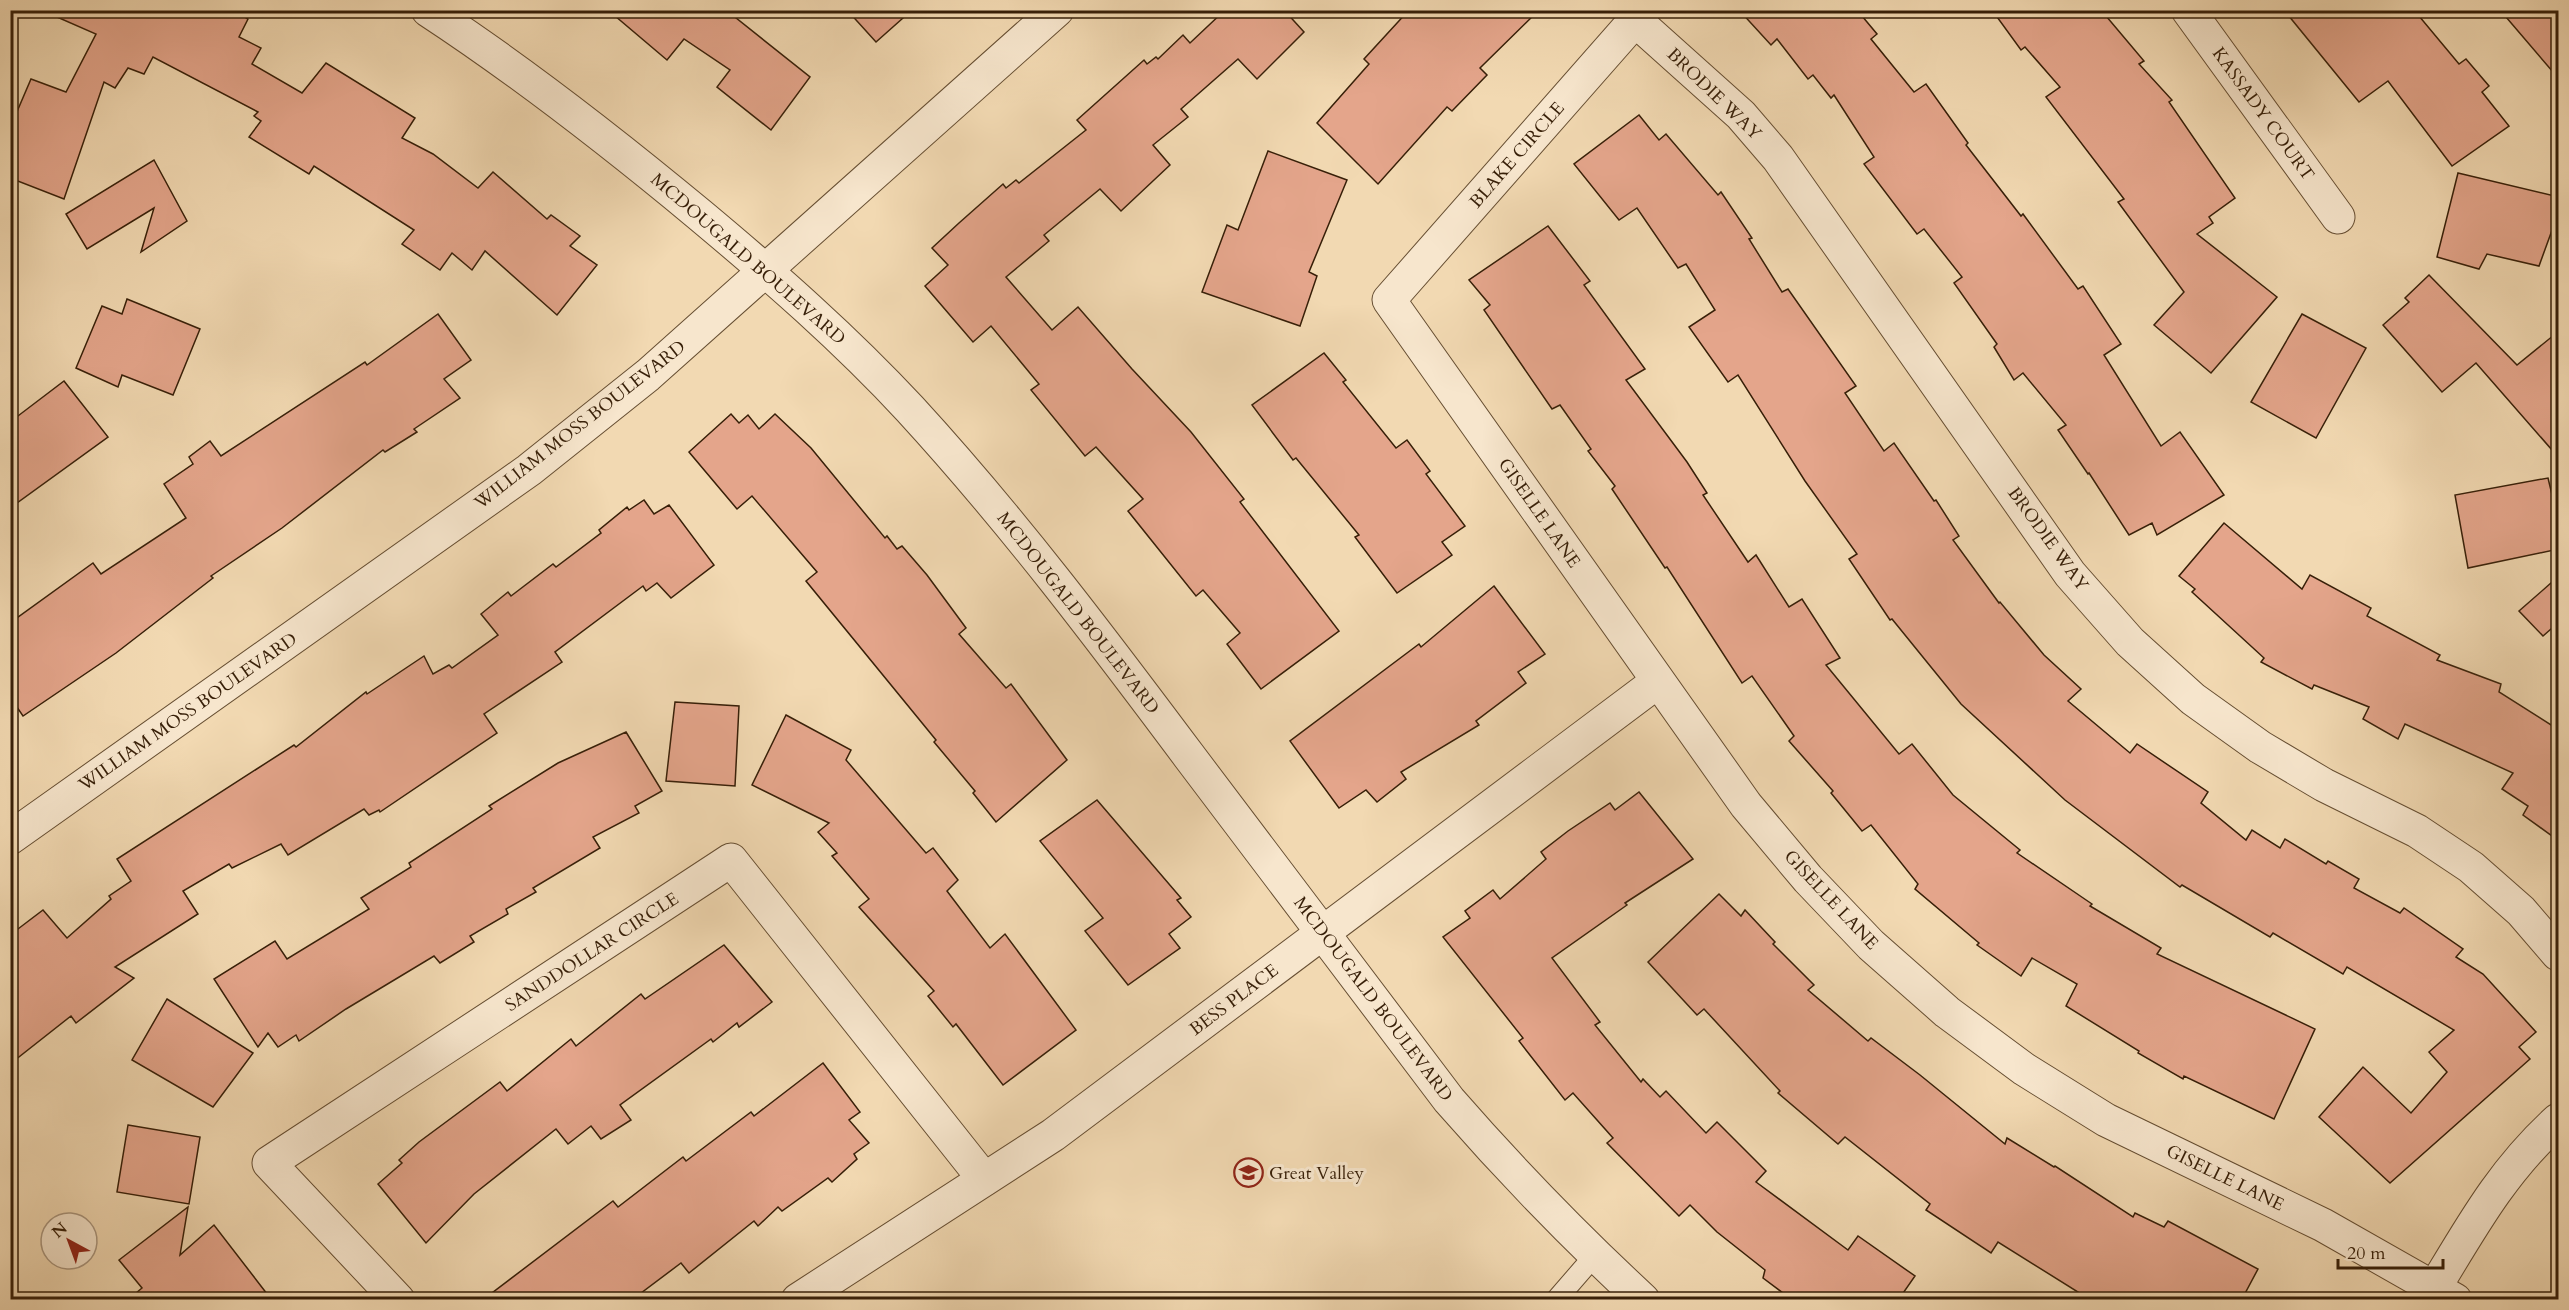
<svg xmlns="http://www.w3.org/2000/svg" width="2569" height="1310" viewBox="0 0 2569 1310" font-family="Cardo,serif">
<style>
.building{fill:#e4a58b;stroke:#371f08;stroke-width:1.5}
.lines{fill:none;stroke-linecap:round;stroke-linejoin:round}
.service-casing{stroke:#664e32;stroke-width:22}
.minor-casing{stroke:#664e32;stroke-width:35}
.tertiary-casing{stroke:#664e32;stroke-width:35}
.service{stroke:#f7e6cd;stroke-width:20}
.minor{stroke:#f7e6cd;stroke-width:33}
.tertiary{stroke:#f7e6cd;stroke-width:33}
.labels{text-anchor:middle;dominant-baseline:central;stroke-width:6;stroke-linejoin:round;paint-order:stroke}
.street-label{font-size:18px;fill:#371f08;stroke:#f7e6cd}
.poi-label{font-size:18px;fill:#371f08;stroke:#f7e6cd;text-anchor:start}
</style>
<rect width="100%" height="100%" fill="#f2d9b2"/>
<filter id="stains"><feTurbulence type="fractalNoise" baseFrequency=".00333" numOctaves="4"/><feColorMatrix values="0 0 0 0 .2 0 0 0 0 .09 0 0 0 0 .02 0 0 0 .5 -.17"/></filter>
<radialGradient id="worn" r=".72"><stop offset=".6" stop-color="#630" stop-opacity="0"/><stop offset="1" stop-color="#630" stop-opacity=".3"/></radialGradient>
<g class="building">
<path d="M41,10H234L248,19L239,37L261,48L252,64L302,93L326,63L415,118L402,138L433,154L478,188L493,172L547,219L551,215L580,236L570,246L597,265L557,315L485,251L472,270L452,253L440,270L402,244L414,230L314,166L309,174L249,137L261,121L254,116L258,112L153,57L144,74L128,68L115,88L104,82L64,199L10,178V128L31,79L66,92L96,34Z"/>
<path d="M608,10H726L810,77L771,130L717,87L730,70L684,39L667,60Z"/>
<path d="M847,10H912L876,42Z"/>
<path d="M1225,10H1284L1304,32L1257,79L1238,59L1181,109L1188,117L1153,145L1170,165L1121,211L1100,189L1044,235L1049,241L1006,277L1052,330L1078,307L1132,369L1191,432L1244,499L1240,502L1339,631L1261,689L1227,644L1240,633L1203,590L1196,596L1128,511L1143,499L1096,447L1085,456L1031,390L1039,384L991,326L973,342L925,286L948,265L932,248L959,223L1003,184L1006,188L1016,180L1019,183L1086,130L1077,120L1144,60L1147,64L1156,57L1158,59L1183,35L1190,43Z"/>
<path d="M1409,10H1539L1480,68L1487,75L1452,111L1447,107L1378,184L1317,123L1369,64L1364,59Z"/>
<path d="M1739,10H1857L1877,34L1871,39L1914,92L1926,84L1968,143L1966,145L2021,216L2023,214L2078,289L2083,286L2121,344L2104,355L2161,446L2180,432L2224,495L2157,535L2152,523L2129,535L2089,473L2088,474L2058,430L2066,425L2023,373L2014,380L1994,347L1997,344L1954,283L1962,277L1924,229L1917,234L1864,164L1874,157L1834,95L1831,98L1813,75L1808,79L1777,39L1771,45Z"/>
<path d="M1992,10H2101L2144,61L2139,64L2172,100L2169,102L2235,198L2209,217L2213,223L2197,234L2277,297L2211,373L2154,325L2184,292L2118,202L2124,199L2046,97L2060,87L2025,47L2021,50Z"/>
<path d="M2284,10H2414L2459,64L2466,59L2489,86L2482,92L2509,126L2452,166L2388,81L2359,102Z"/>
<path d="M2500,10H2559V79Z"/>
<path d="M1639,115L1659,140L1666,134L1718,195L1721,192L1752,238L1749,239L1782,292L1788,289L1856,386L1845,393L1884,451L1894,443L1934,501L1936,500L1959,536L1953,540L1999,603L2000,602L2044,655L2081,689L2068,701L2130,753L2137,744L2208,792L2201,803L2246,840L2252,830L2280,848L2285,839L2326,864L2328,861L2359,879L2354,888L2400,913L2404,908L2463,949L2456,957L2483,974L2536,1032L2519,1047L2530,1059L2390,1183L2319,1117L2363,1067L2411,1113L2447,1072L2429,1052L2454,1030L2347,967L2343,974L2273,933L2270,937L2182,885L2180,887L2065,800L1961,704L1892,619L1890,620L1849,559L1857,554L1805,481L1738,375L1728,382L1689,327L1715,310L1686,264L1678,268L1637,208L1619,220L1574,164Z"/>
<path d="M1268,151L1347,180L1309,272L1317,276L1300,326L1202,292L1227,225L1238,230Z"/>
<path d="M154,160L187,221L141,252L154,208L87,249L66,214Z"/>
<path d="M2458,173L2559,197V211L2539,266L2487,254L2479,269L2437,257Z"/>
<path d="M1548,226L1590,281L1584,285L1645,369L1626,380L1687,462L1707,493L1703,495L1748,562L1756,555L1789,607L1802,599L1840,658L1826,665L1899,754L1912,744L1953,795L2020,850L2017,853L2092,904L2090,906L2161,948L2157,954L2315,1029L2274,1119L2184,1076L2183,1079L2138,1053L2139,1051L2066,1006L2077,984L2032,958L2021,976L1977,945L1979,943L1915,889L1918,884L1871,825L1862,831L1831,793L1833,791L1789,741L1794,736L1752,676L1742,683L1667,567L1665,568L1612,489L1615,486L1588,451L1591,449L1560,405L1552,409L1484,310L1490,305L1469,280Z"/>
<path d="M2429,275L2517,365L2559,331V458L2476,363L2442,392L2383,325L2409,302L2405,298Z"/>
<path d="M127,299L200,329L173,395L122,375L118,387L76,368L102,306L122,314Z"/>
<path d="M438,314L471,360L444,379L460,398L414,429L417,432L385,452L383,450L282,528L211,576L213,578L116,653L23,716L10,697V623L93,563L101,574L186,518L164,484L193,464L189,457L210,441L221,456L365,362L367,365Z"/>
<path d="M2302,314L2366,348L2316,438L2251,402Z"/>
<path d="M1324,353L1346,380L1343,382L1396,448L1407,440L1430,471L1426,474L1465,526L1442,542L1452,555L1397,593L1355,537L1359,535L1296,458L1293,460L1252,405Z"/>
<path d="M64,381L108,437L10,508V422Z"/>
<path d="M731,414L739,423L748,415L759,429L775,414L811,448L885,538L887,536L897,549L902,546L927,575L966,628L959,634L1006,688L1011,684L1067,760L996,822L973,793L975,791L934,742L936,740L806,581L817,572L752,496L737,509L689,452Z"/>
<path d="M2548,478L2559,524V549L2468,568L2455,495Z"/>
<path d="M644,500L654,514L669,505L714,565L671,598L657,583L646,591L643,586L555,652L562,662L484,714L497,733L380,812L379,810L369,815L364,809L288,855L281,844L232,868L229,864L183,891L198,914L115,967L134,978L76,1023L71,1016L10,1064V935L43,910L67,938L111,899L109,896L131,881L117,859L294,745L296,747L366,692L367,694L424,656L433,674L449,665L452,668L498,635L481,614L508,592L511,596L553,564L556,567L601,533L599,530L627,507L629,510Z"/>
<path d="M2224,523L2302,589L2310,575L2371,608L2367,616L2440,655L2437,660L2501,684L2499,692L2559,730V841L2523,815L2528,806L2502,789L2513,773L2405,724L2398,739L2363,719L2369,707L2314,685L2312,689L2261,662L2264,658L2192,592L2195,589L2179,576Z"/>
<path d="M2559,576V622L2543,636L2519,611Z"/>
<path d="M1494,586L1545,654L1518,672L1526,683L1476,721L1479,725L1401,772L1406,779L1377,802L1366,790L1339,808L1290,741L1419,644L1421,647Z"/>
<path d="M675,702L739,706L735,786L666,781Z"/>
<path d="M786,715L851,750L846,760L926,853L933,848L958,880L947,891L990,948L1005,934L1076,1030L1003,1085L956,1024L953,1027L928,996L934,991L859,907L869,899L832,856L837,853L818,832L829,823L752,785Z"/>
<path d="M626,732L662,791L635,806L639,813L593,837L600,848L533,888L536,892L506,909L508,914L470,936L474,942L440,963L434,956L346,1009L299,1041L296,1035L278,1047L268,1033L258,1047L214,979L275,941L287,959L369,909L361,898L411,867L409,863L492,809L489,806L558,763Z"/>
<path d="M1639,792L1693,859L1625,903L1627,905L1552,958L1600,1022L1595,1025L1641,1082L1643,1079L1660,1097L1666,1091L1706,1133L1717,1122L1766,1171L1756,1182L1848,1250L1858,1236L1915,1276L1899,1299H1791L1763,1278L1765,1270L1717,1232L1690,1205L1679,1216L1607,1143L1613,1138L1573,1093L1565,1100L1519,1041L1523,1038L1443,937L1470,918L1465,911L1493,890L1500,899L1546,859L1541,852L1568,831L1610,803L1615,810Z"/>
<path d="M1097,800L1181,898L1177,900L1191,917L1169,934L1180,948L1128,985L1085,931L1103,918L1040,841Z"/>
<path d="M1719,894L1741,916L1745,910L1775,942L1773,944L1814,985L1808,990L1868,1041L1871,1038L1920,1075L2005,1144L2007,1138L2054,1167L2055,1166L2133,1217L2135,1213L2164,1227L2168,1221L2258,1269L2242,1299H2089L1998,1242L1991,1253L1926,1210L1930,1204L1845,1137L1838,1144L1778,1093L1780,1091L1704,1009L1697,1015L1648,962Z"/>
<path d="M724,945L772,1002L739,1027L737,1023L713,1042L711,1039L620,1105L631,1120L601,1139L591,1126L568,1144L556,1129L474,1194L426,1243L378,1184L402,1163L399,1160L419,1142L500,1082L507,1091L571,1039L576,1046L641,994L645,999Z"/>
<path d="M167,999L253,1053L213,1107L132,1060Z"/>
<path d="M823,1063L860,1112L849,1120L869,1143L854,1154L857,1159L832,1182L828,1178L782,1211L778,1207L758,1226L754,1221L689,1273L681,1263L633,1299H484L613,1201L618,1207L683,1157L686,1161L751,1112L754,1116Z"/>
<path d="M128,1125L200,1137L189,1204L117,1192Z"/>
<path d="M188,1207L180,1255L214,1225L271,1299H129L142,1288L119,1260Z"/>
</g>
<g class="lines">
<defs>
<path id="service" d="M1556,1300L1595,1255"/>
<g id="minor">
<path d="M428,10C524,73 612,142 700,215C773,276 845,339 910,409C1011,519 1100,637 1189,756C1276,871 1362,985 1449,1100C1510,1170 1574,1236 1643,1300"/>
<path d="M1644,10L1389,300L1746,805L1808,879L1871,945L1947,1012L2024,1069L2106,1120L2323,1225L2455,1300"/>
<path d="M2188,10L2338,217"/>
<path d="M1635,20L1741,115L1778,158L2070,574L2130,642L2193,699L2260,747L2324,785L2417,831L2471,867L2521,911L2558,954"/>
<path d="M2435,1287C2473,1224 2503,1170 2558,1120"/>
<path d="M398,1300L269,1163L731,860L984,1179"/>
<path d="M798,1300L1053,1135L1657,682"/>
</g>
<path id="tertiary" d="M10,838L529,470L648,375L1057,10"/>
</defs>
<use href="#service" class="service-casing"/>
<use href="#minor" class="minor-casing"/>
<use href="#tertiary" class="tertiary-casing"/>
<use href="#service" class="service"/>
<use href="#minor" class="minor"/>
<use href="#tertiary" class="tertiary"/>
</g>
<defs>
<symbol id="school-ring" viewBox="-11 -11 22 22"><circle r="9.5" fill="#f7e6cd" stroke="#8f2418" stroke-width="1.5"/><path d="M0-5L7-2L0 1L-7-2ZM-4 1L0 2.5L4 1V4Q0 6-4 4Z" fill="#8f2418"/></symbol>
</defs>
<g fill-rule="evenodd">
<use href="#school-ring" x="1232" y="1156" width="33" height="33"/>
</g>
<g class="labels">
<g class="street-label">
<text transform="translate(1714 94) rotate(44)">BRODIE WAY</text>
<text transform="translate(2263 114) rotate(54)">KASSADY COURT</text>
<text transform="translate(1517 155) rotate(-49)">BLAKE CIRCLE</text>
<text transform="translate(748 259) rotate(41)">MCDOUGALD BOULEVARD</text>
<text transform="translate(580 425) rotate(-38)">WILLIAM MOSS BOULEVARD</text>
<text transform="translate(1539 513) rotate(55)">GISELLE LANE</text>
<text transform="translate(2048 539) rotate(54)">BRODIE WAY</text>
<text transform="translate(1078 613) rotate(52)">MCDOUGALD BOULEVARD</text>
<text transform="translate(188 712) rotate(-35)">WILLIAM MOSS BOULEVARD</text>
<text transform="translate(1831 900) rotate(47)">GISELLE LANE</text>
<text transform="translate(592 952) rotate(-33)">SANDDOLLAR CIRCLE</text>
<text transform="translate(1373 999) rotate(53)">MCDOUGALD BOULEVARD</text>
<text transform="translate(1234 1000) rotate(-37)">BESS PLACE</text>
<text transform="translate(2225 1178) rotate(26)">GISELLE LANE</text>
</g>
<g class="poi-label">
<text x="1269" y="1173">Great Valley</text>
</g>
</g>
<rect width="2569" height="1310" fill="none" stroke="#f2d9b2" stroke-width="36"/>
<rect x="12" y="12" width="2545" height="1286" fill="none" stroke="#371f08" stroke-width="3"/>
<rect x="18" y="18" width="2533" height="1274" fill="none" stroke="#371f08" stroke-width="1.5"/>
<g transform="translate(69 1241) rotate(319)"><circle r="28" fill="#f7e6cd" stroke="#aa967e" stroke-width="1.5"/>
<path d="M0-4.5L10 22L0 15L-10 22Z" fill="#8f2418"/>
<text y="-9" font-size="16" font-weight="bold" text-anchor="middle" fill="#371f08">N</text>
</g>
<path d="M2338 1259v9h105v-9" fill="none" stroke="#371f08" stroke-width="3"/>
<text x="2347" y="1259" font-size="18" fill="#371f08" stroke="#f7e6cd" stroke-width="4.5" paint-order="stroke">20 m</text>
<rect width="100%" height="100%" filter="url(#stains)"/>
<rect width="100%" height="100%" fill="url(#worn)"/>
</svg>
